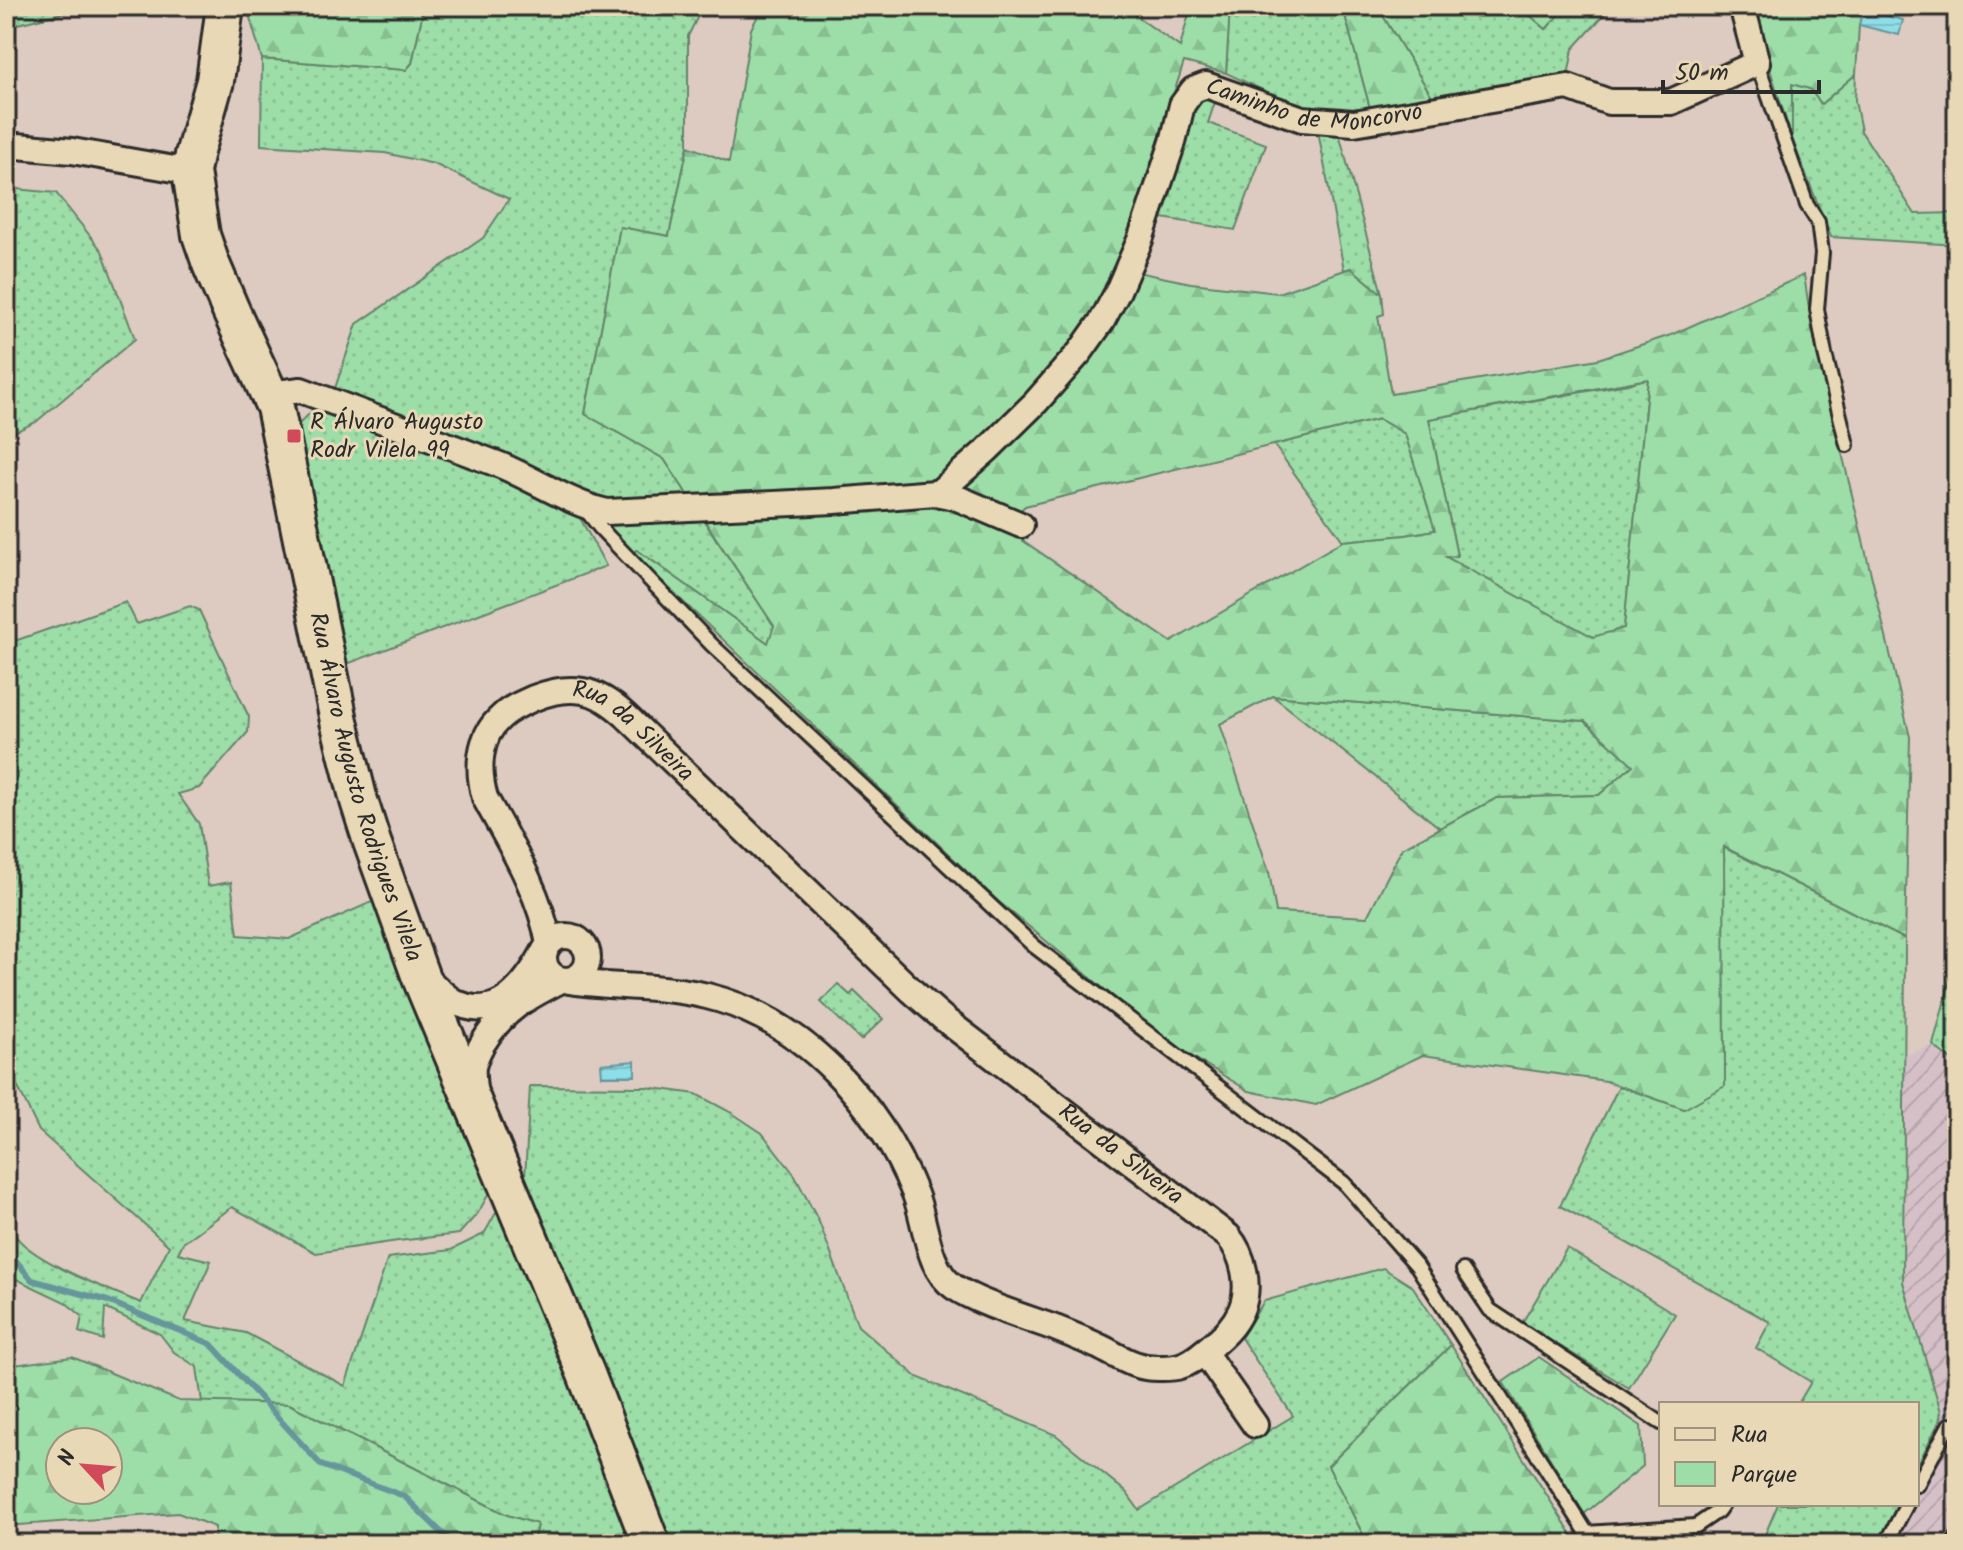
<svg xmlns="http://www.w3.org/2000/svg" width="1963" height="1550" viewBox="0 0 1963 1550" font-family="Kalam,sans-serif">
<style>
.industrial{fill:url(#industrial-furrows)}
.green{fill:url(#green-dots);stroke:#64846a;stroke-width:2}
.forest{fill:url(#forest-firs);stroke:#64846a;stroke-width:2;fill-rule:evenodd}
.water{fill:url(#water-rules);stroke:#66969c;stroke-width:2}
.lines{fill:none;stroke-linecap:round;stroke-linejoin:round}
.stream{stroke:#66969c;stroke-width:6}
.lane-casing{stroke:#2b2b2b;stroke-width:18}
.street-casing{stroke:#2b2b2b;stroke-width:30}
.secondary-casing{stroke:#2b2b2b;stroke-width:42}
.lane{stroke:#e9d8b5;stroke-width:12}
.street{stroke:#e9d8b5;stroke-width:24}
.secondary{stroke:#e9d8b5;stroke-width:36}
.poi-dot{fill:#d1495b;stroke:#e9d8b5;stroke-width:3}
.labels{text-anchor:middle;dominant-baseline:central;stroke-width:6;stroke-linejoin:round;paint-order:stroke}
.street-label{font-size:24px;fill:#2b2b2b;stroke:#e9d8b5}
.poi-label{font-size:24px;fill:#2b2b2b;stroke:#e9d8b5;text-anchor:start}
</style>
<defs>
<pattern id="industrial-furrows" width="10" height="10" patternUnits="userSpaceOnUse" patternTransform="scale(2)"><rect width="10" height="10" fill="#d5c0c7"/><path d="M-1 1l2-2M0 10L10 0M9 11l2-2" fill="none" stroke="#b7a5ab"/></pattern>
<pattern id="green-dots" width="8" height="8" patternUnits="userSpaceOnUse" patternTransform="scale(2)"><rect width="8" height="8" fill="#9ddea8"/><path d="M2 2h.1M6 6h.1" fill="none" stroke="#87bf91" stroke-width="1.8" stroke-linecap="round"/></pattern>
<pattern id="forest-firs" width="22" height="20" patternUnits="userSpaceOnUse" patternTransform="scale(2)"><rect width="22" height="20" fill="#9ddea8"/><path d="M5 1l3.5 6h-7zM16 11l3.5 6h-7z" fill="#87bf91"/></pattern>
<pattern id="water-rules" width="6" height="5" patternUnits="userSpaceOnUse" patternTransform="scale(2)"><rect width="6" height="5" fill="#8ddee7"/><path d="M0 2.5h6" fill="none" stroke="#7abfc6"/></pattern>
</defs>
<rect width="100%" height="100%" fill="#ddcac0"/>
<filter id="ink" filterUnits="userSpaceOnUse"><feTurbulence type="fractalNoise" baseFrequency=".0125" numOctaves="2"/><feDisplacementMap in="SourceGraphic" scale="16" xChannelSelector="R" yChannelSelector="G"/><feConvolveMatrix kernelMatrix="1 2 1 2 8 2 1 2 1" color-interpolation-filters="sRGB"/></filter>
<g filter="url(#ink)">
<path class="industrial" d="M1933,1045L1957,1065V1544H1877L1898,1504H1917V1466L1939,1422L1941,1412L1903,1282L1904,1056Z"/>
<g class="green">
<path d="M6,6H90L6,27Z"/>
<path d="M424,6H703L688,36V146L669,236L620,228L585,414L664,459L692,501L611,505L333,394L357,324L483,238L509,199L434,164L385,153L261,145L262,59L406,70L412,63Z"/>
<path d="M1230,6H1326L1345,15L1370,108L1320,111L1288,102L1226,73Z"/>
<path d="M1377,6H1519L1546,29L1567,6H1612L1573,49L1568,76L1434,100Z"/>
<path d="M1856,74L1855,101L1861,131L1915,214L1957,213V245L1831,237L1792,139V84L1810,89L1821,104Z"/>
<path d="M1211,94L1217,96L1208,123L1266,144L1235,230L1156,217L1194,101Z"/>
<path d="M1318,131L1339,133L1382,294L1351,268L1344,270Z"/>
<path d="M6,188L56,193L102,251L135,339L36,422L6,436V378L8,376L6,369Z"/>
<path d="M1648,378L1624,628L1593,638L1444,556H1457L1429,419L1628,384Z"/>
<path d="M319,404L537,488L579,516L606,566L347,664L296,427Z"/>
<path d="M1379,419L1405,434L1436,530L1406,535L1343,541L1274,445Z"/>
<path d="M702,518L775,627L768,643L637,550L632,553L609,532L612,523Z"/>
<path d="M126,602L137,624L190,606L199,610L249,717L248,732L199,788L178,794L199,824L208,886L231,882L238,935L289,939L376,900L492,1188L478,1213L459,1234L398,1241L316,1253L232,1207L183,1243L178,1253L211,1261L185,1321L246,1333L345,1386L388,1258L451,1250L484,1234L501,1204L639,1544H533L537,1524L507,1515L289,1404L202,1402L197,1367L174,1352L160,1334L105,1308L103,1340L79,1332L82,1316L65,1302L14,1278L6,1267V1214C8,1220 10,1227 13,1232C28,1260 110,1290 141,1303L169,1246L39,1131L6,1063L8,1029H6V644Z"/>
<path d="M1273,696L1585,721L1634,765L1599,795L1497,798L1440,828Z"/>
<path d="M1723,847L1905,939L1903,1282L1941,1412L1939,1422L1917,1466V1404H1798L1811,1382L1756,1348L1770,1322L1560,1206L1619,1086L1684,1109L1725,1085Z"/>
<path d="M1957,954V1065L1933,1045Z"/>
<path d="M838,984L850,995L854,991L883,1019L861,1040L821,1002Z"/>
<path d="M530,1086L646,1087L696,1094L732,1113L762,1133L794,1174L819,1222L858,1326L917,1377L1056,1435L1126,1492L1139,1510L1293,1416L1241,1338L1264,1301L1383,1268L1413,1287L1451,1345L1328,1466L1368,1544H665L525,1179Z"/>
<path d="M1567,1248L1675,1314L1629,1388L1522,1323Z"/>
<path d="M1778,1504H1898L1877,1544H1761Z"/>
</g>
<g class="forest">
<path d="M268,6H424L412,63L406,70L262,59L248,11L268,13Z"/>
<path d="M763,6H1122L1180,47L1191,6H1230L1226,73L1184,62L1117,268L1191,283L1278,293L1351,268L1382,294L1384,314L1378,316L1391,394L1598,359L1671,335L1804,275L1812,328L1910,737L1905,939L1724,847L1725,1086L1684,1109L1606,1081L1423,1055L1316,1105L1249,1091L1167,1041L998,901L632,553L637,550L768,643L774,626L664,459L585,414L620,227L669,236L688,146L729,162L751,29ZM1648,379L1624,628L1593,637L1446,557L1457,556L1429,419ZM1379,419L1405,434L1435,530L1406,535L1343,541L1171,642L1003,527L1025,506ZM1273,696L1585,721L1633,765L1599,795L1497,798L1402,848L1367,917L1276,912L1269,872L1220,724Z"/>
<path d="M1326,6H1377L1434,100L1370,108L1345,15Z"/>
<path d="M1519,6H1567L1546,29Z"/>
<path d="M1750,6H1865L1859,25L1856,74L1821,104L1810,89L1792,84V139Z"/>
<path d="M1451,1345L1578,1544H1368L1328,1466Z"/>
<path d="M72,1357L179,1401L289,1404L507,1515L537,1524L533,1544H214L215,1527L178,1513L6,1526V1366ZM108,1442V1490H60V1442Z"/>
<path d="M1539,1357L1641,1426L1643,1466L1584,1514L1503,1382Z"/>
</g>
<g class="water">
<path d="M1863,10L1903,20L1899,35L1859,25Z"/>
<path d="M635,1061V1076H602L601,1064Z"/>
</g>
<g class="lines">
<path class="stream" d="M6,1249L32,1280L108,1301L211,1344L321,1465L404,1496L446,1537L457,1544"/>
<defs>
<g id="lane">
<path d="M1757,63L1807,205L1818,222L1822,253L1817,309L1825,354L1847,445"/>
<path d="M585,509L600,528L712,645L1034,946L1344,1183L1417,1266L1594,1544"/>
<path d="M1463,1270L1490,1310L1661,1423"/>
<path d="M1917,1485L1949,1425"/>
<path d="M1586,1533L1696,1526L1718,1511L1723,1504"/>
<path d="M1886,1544L1907,1504"/>
<path d="M1953,1544L1957,1538"/>
</g>
<g id="street">
<path d="M6,145L72,151L191,172"/>
<path d="M269,394L301,390L500,465C536,480 569,503 607,512L834,501L935,493L955,497L1021,525"/>
<path id="s1" d="M938,493L987,450L1036,402L1080,352L1102,321L1117,293L1140,240L1173,142L1182,105L1193,90L1206,85L1302,119L1354,123L1568,87L1609,102H1671L1757,63L1742,6"/>
<circle cx="566" cy="958" r="22"/>
<path id="s2" d="M549,944C540,892 510,844 485,798C477,770 478,737 501,717C510,708 523,703 534,698C549,692 567,688 583,691C600,694 614,705 626,716L912,991L944,1019L1228,1236C1244,1255 1251,1287 1241,1310C1234,1326 1223,1336 1210,1347C1201,1354 1192,1363 1180,1366C1174,1368 1168,1368 1162,1368C1135,1369 1122,1358 1100,1347C1085,1340 1070,1334 1055,1328C1025,1317 980,1304 954,1287C927,1269 926,1222 915,1194C879,1104 804,1020 707,996C662,985 614,988 569,981"/>
<path d="M424,976C433,984 443,995 453,1001C497,1025 526,985 545,950"/>
<path d="M474,1092C474,1084 472,1075 473,1067C475,1058 478,1051 483,1043C504,1009 526,998 561,980"/>
<path d="M1204,1352L1255,1425"/>
</g>
<g id="secondary">
<path id="s3" d="M225,6L215,81L194,155L191,172L201,235L211,264L231,311L275,407L339,721L359,801L372,842L421,978L586,1374L651,1544"/>
</g>
</defs>
<use href="#lane" class="lane-casing"/>
<use href="#street" class="street-casing"/>
<use href="#secondary" class="secondary-casing"/>
<use href="#lane" class="lane"/>
<use href="#street" class="street"/>
<use href="#secondary" class="secondary"/>
</g>
</g>
<rect class="poi-dot" x="286" y="428" width="16" height="16" rx="4"/>
<g class="labels">
<g class="street-label">
<text stroke="none"><textPath href="#s1" startOffset="614">Caminho de Moncorvo</textPath></text>
<text stroke="none"><textPath href="#s2" startOffset="400">Rua da Silveira</textPath></text>
<text stroke="none"><textPath href="#s3" startOffset="812">Rua Álvaro Augusto Rodrigues Vilela</textPath></text>
<text stroke="none"><textPath href="#s2" startOffset="1048">Rua da Silveira</textPath></text>
</g>
<g class="poi-label">
<text x="310" y="422">R Álvaro Augusto<tspan x="310" dy="28">Rodr Vilela 99</tspan></text>
</g>
</g>
<rect width="1963" height="1550" fill="none" stroke="#e9d8b5" stroke-width="32"/>
<rect x="16" y="16" width="1931" height="1518" fill="none" stroke="#2b2b2b" stroke-width="3" filter="url(#ink)"/>
<rect x="1659" y="1402" width="260" height="104" fill="#e9d8b5" stroke="#9d937e" stroke-width="2"/>
<rect x="1675" y="1428" width="40" height="12" fill="#e9d8b5" stroke="#9d937e" stroke-width="2"/>
<text x="1731" y="1442" font-size="24" fill="#2b2b2b">Rua</text>
<rect x="1675" y="1462" width="40" height="24" fill="#9ddea8" stroke="#9d937e" stroke-width="2"/>
<text x="1731" y="1482" font-size="24" fill="#2b2b2b">Parque</text>
<g transform="translate(84 1466) rotate(296)"><circle r="38" fill="#e9d8b5" stroke="#9d937e" stroke-width="2"/>
<path d="M0-6L14 30L0 20L-14 30Z" fill="#d1495b"/>
<text y="-12" font-size="22" font-weight="bold" text-anchor="middle" fill="#2b2b2b">N</text>
</g>
<path d="M1663 80v12h156v-12" fill="none" stroke="#2b2b2b" stroke-width="4"/>
<text x="1675" y="80" font-size="24" fill="#2b2b2b" stroke="#e9d8b5" stroke-width="6" paint-order="stroke">50 m</text>
</svg>
